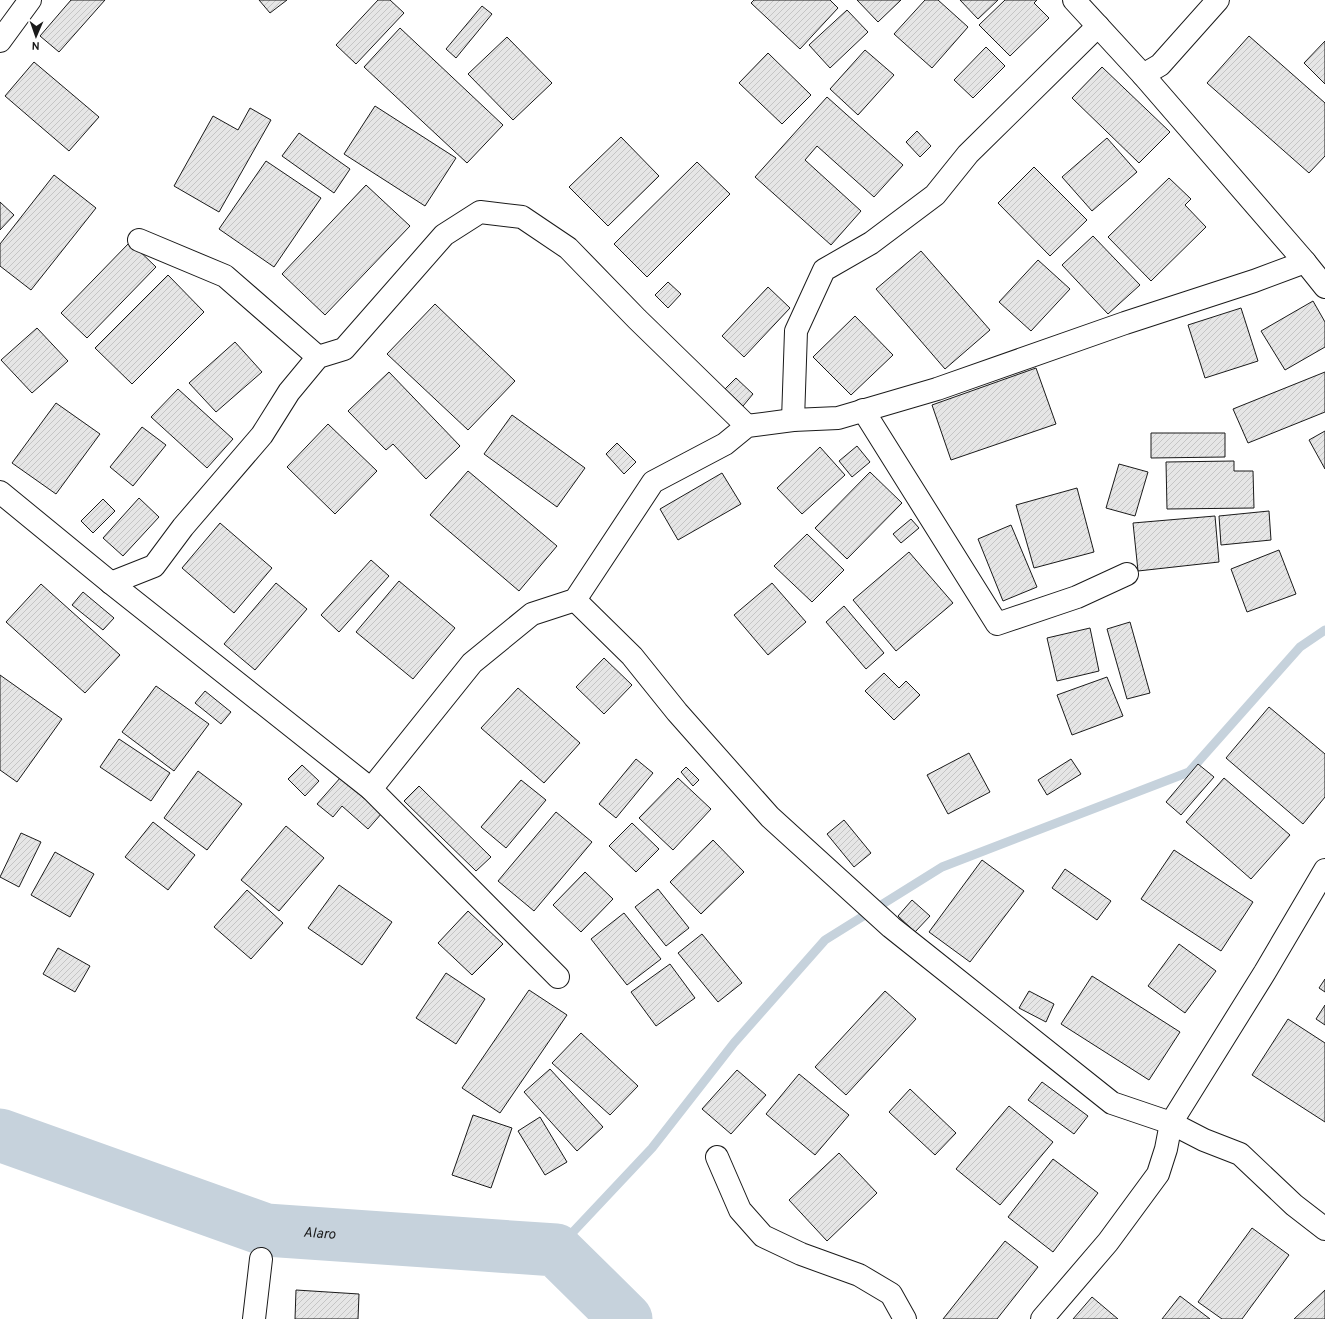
<svg xmlns="http://www.w3.org/2000/svg" width="1325" height="1319" viewBox="0 0 1325 1319" font-family="Overpass,sans-serif">
<style>
.lines{fill:none;stroke-linecap:round;stroke-linejoin:round}
.stream{stroke:#c6d2dc;stroke-width:9}
.river{stroke:#c6d2dc;stroke-width:53}
.building{fill:url(#building-hatch);stroke:#1a1a1a}
.minor-casing{stroke:#1a1a1a;stroke-width:24}
.minor{stroke:#fff;stroke-width:22}
.labels{text-anchor:middle;dominant-baseline:central;stroke-width:3;stroke-linejoin:round;paint-order:stroke}
.water-label{font-size:14px;font-style:italic;fill:#1a1a1a;stroke:#fff}
</style>
<defs>
<pattern id="building-hatch" width="6" height="6" patternUnits="userSpaceOnUse"><rect width="6" height="6" fill="#e6e6e6"/><path d="M-1 1l2-2M0 6l6-6M5 7l2-2" fill="none" stroke="#c5c5c5"/></pattern>
</defs>
<rect width="100%" height="100%" fill="#fff"/>
<g class="lines">
<path class="stream" d="M556,1250L652,1148L734,1043L825,940L942,867L1189,772L1300,647L1325,630"/>
<path class="river" id="s1" d="M0,1135L266,1230L556,1250L626,1319"/>
</g>
<g class="building">
<path d="M71,0H105L59,52L40,36Z"/>
<path d="M259,0H287L270,13Z"/>
<path d="M378,0H390L404,13L356,64L336,45Z"/>
<path d="M754,0H830L838,8L800,49L751,3Z"/>
<path d="M857,0H901L878,22Z"/>
<path d="M925,0H938L968,27L932,68L894,34Z"/>
<path d="M960,0H998L978,19Z"/>
<path d="M1005,0H1037L1034,3L1049,18L1010,56L979,25Z"/>
<path d="M482,6L492,14L456,58L446,49Z"/>
<path d="M847,10L868,32L830,68L809,45Z"/>
<path d="M400,28L503,125L467,163L364,67Z"/>
<path d="M1249,36L1325,103V156L1309,173L1207,83Z"/>
<path d="M507,37L552,83L513,120L468,74Z"/>
<path d="M1325,41V84L1304,63Z"/>
<path d="M986,47L1005,66L973,98L954,80Z"/>
<path d="M865,50L894,75L858,115L830,89Z"/>
<path d="M768,53L811,95L782,124L739,83Z"/>
<path d="M34,62L99,117L69,151L5,96Z"/>
<path d="M1102,67L1170,132L1139,163L1072,98Z"/>
<path d="M827,97L903,165L874,197L817,146L805,160L861,211L831,245L755,177Z"/>
<path d="M375,106L456,158L425,206L344,154Z"/>
<path d="M250,108L271,120L219,212L174,186L213,116L238,130Z"/>
<path d="M917,131L931,146L920,157L906,142Z"/>
<path d="M299,133L350,169L334,193L282,156Z"/>
<path d="M621,137L659,176L608,226L569,187Z"/>
<path d="M1107,138L1137,172L1092,211L1062,177Z"/>
<path d="M266,161L321,198L274,267L219,229Z"/>
<path d="M697,162L730,194L647,277L614,244Z"/>
<path d="M1034,167L1087,220L1050,256L998,203Z"/>
<path d="M54,175L96,208L31,290L0,266V244Z"/>
<path d="M1169,178L1191,199L1185,205L1206,227L1151,281L1108,237Z"/>
<path d="M366,185L410,226L325,315L282,274Z"/>
<path d="M0,202L14,215L0,230Z"/>
<path d="M1093,236L1140,285L1108,314L1062,265Z"/>
<path d="M130,242L156,267L87,338L61,313Z"/>
<path d="M921,251L990,330L945,369L876,289Z"/>
<path d="M1038,260L1070,289L1031,331L999,302Z"/>
<path d="M168,275L204,312L132,384L95,348Z"/>
<path d="M668,282L681,294L668,308L655,295Z"/>
<path d="M768,287L790,308L744,357L722,336Z"/>
<path d="M1313,301L1325,322V347L1285,370L1261,331Z"/>
<path d="M435,304L515,381L468,430L387,354Z"/>
<path d="M1241,308L1258,361L1205,378L1188,325Z"/>
<path d="M855,316L893,355L851,395L813,357Z"/>
<path d="M37,328L68,361L32,393L1,360Z"/>
<path d="M235,342L262,372L216,412L189,383Z"/>
<path d="M1036,368L1056,424L951,460L932,405Z"/>
<path d="M389,372L460,446L426,479L393,444L386,450L348,411Z"/>
<path d="M1325,372V412L1248,443L1233,409Z"/>
<path d="M736,378L753,394L743,406L725,389Z"/>
<path d="M178,389L233,439L207,468L151,417Z"/>
<path d="M56,403L100,434L56,494L12,463Z"/>
<path d="M512,415L585,468L557,507L484,454Z"/>
<path d="M328,424L377,471L335,514L287,467Z"/>
<path d="M142,427L166,445L133,486L110,467Z"/>
<path d="M1325,431V469L1309,440Z"/>
<path d="M1151,433H1225V457L1151,458Z"/>
<path d="M617,443L636,462L624,474L606,454Z"/>
<path d="M857,446L870,462L852,477L839,461Z"/>
<path d="M820,447L845,475L802,514L777,488Z"/>
<path d="M1234,461V471H1253L1254,508L1167,509L1166,462Z"/>
<path d="M1119,464L1148,472L1135,516L1106,508Z"/>
<path d="M468,471L557,546L519,591L430,515Z"/>
<path d="M870,472L902,503L847,559L815,528Z"/>
<path d="M722,473L741,504L678,540L660,509Z"/>
<path d="M1077,488L1094,552L1034,568L1016,505Z"/>
<path d="M139,498L159,517L123,556L103,538Z"/>
<path d="M103,499L115,511L93,533L81,521Z"/>
<path d="M1269,511L1271,540L1221,545L1219,516Z"/>
<path d="M1215,516L1219,562L1138,571L1133,523Z"/>
<path d="M911,519L919,528L901,543L893,534Z"/>
<path d="M220,523L272,568L234,613L182,568Z"/>
<path d="M1011,525L1037,587L1003,601L978,539Z"/>
<path d="M807,534L844,570L812,602L774,566Z"/>
<path d="M1279,550L1296,594L1247,612L1231,569Z"/>
<path d="M909,552L953,603L896,651L853,600Z"/>
<path d="M371,560L389,576L339,632L321,615Z"/>
<path d="M399,581L455,628L413,679L356,632Z"/>
<path d="M276,583L307,609L255,670L224,644Z"/>
<path d="M772,583L806,622L768,655L734,615Z"/>
<path d="M41,584L120,655L85,693L6,622Z"/>
<path d="M83,592L114,618L103,630L72,605Z"/>
<path d="M844,606L884,653L866,669L826,622Z"/>
<path d="M1130,622L1150,693L1127,699L1107,629Z"/>
<path d="M1090,628L1099,671L1057,681L1047,638Z"/>
<path d="M604,658L632,685L604,714L576,687Z"/>
<path d="M884,673L899,688L906,681L920,695L894,720L865,691Z"/>
<path d="M0,675L62,719L17,782L0,770Z"/>
<path d="M1107,677L1123,716L1072,735L1057,695Z"/>
<path d="M156,686L209,724L174,771L122,732Z"/>
<path d="M518,688L580,743L544,783L481,728Z"/>
<path d="M205,691L231,712L221,724L195,703Z"/>
<path d="M1269,707L1325,754V797L1303,824L1226,758Z"/>
<path d="M119,739L170,773L151,801L100,767Z"/>
<path d="M969,753L990,792L948,814L927,775Z"/>
<path d="M636,759L653,773L616,818L599,804Z"/>
<path d="M1071,759L1081,774L1047,795L1038,780Z"/>
<path d="M1198,764L1214,777L1181,815L1166,802Z"/>
<path d="M302,765L319,781L305,796L288,779Z"/>
<path d="M686,767L699,780L693,786L681,772Z"/>
<path d="M198,771L242,804L207,850L164,818Z"/>
<path d="M341,777L382,813L368,829L342,806L333,817L317,804Z"/>
<path d="M678,778L711,809L673,850L639,818Z"/>
<path d="M1224,778L1290,835L1251,879L1186,822Z"/>
<path d="M521,780L546,800L506,848L481,827Z"/>
<path d="M419,786L491,857L476,871L404,801Z"/>
<path d="M556,812L592,842L534,911L498,881Z"/>
<path d="M844,820L871,853L854,867L827,834Z"/>
<path d="M153,822L195,855L168,890L125,857Z"/>
<path d="M632,823L659,849L636,872L609,846Z"/>
<path d="M286,826L324,858L279,911L241,880Z"/>
<path d="M21,833L41,842L19,887L0,877Z"/>
<path d="M713,840L744,872L701,914L670,882Z"/>
<path d="M1174,850L1253,902L1221,951L1141,899Z"/>
<path d="M55,852L94,874L70,917L31,895Z"/>
<path d="M982,860L1024,891L970,962L929,932Z"/>
<path d="M1065,869L1111,901L1097,920L1052,888Z"/>
<path d="M585,872L613,899L581,932L553,905Z"/>
<path d="M339,885L392,922L362,965L308,928Z"/>
<path d="M658,889L689,928L666,946L635,907Z"/>
<path d="M247,890L283,923L251,959L214,927Z"/>
<path d="M912,900L930,916L915,932L898,916Z"/>
<path d="M468,911L503,944L472,975L438,943Z"/>
<path d="M624,913L661,959L627,985L591,939Z"/>
<path d="M702,934L742,983L718,1002L678,953Z"/>
<path d="M1179,944L1216,971L1185,1013L1148,986Z"/>
<path d="M58,948L90,966L75,992L43,974Z"/>
<path d="M670,964L695,998L656,1026L631,992Z"/>
<path d="M446,973L485,999L456,1044L416,1018Z"/>
<path d="M1092,976L1180,1032L1149,1080L1061,1024Z"/>
<path d="M1325,979V992L1319,988Z"/>
<path d="M529,990L567,1015L500,1113L462,1088Z"/>
<path d="M885,991L916,1019L846,1095L815,1067Z"/>
<path d="M1029,991L1054,1004L1046,1022L1019,1008Z"/>
<path d="M1325,1005V1025L1316,1019Z"/>
<path d="M1288,1019L1325,1043V1122L1252,1075Z"/>
<path d="M581,1033L638,1086L610,1115L552,1063Z"/>
<path d="M550,1069L603,1127L577,1151L524,1092Z"/>
<path d="M737,1070L766,1095L731,1134L702,1109Z"/>
<path d="M799,1074L849,1115L815,1155L766,1114Z"/>
<path d="M1042,1082L1088,1116L1074,1134L1028,1100Z"/>
<path d="M910,1089L956,1133L935,1155L889,1112Z"/>
<path d="M1009,1106L1053,1142L1000,1205L956,1169Z"/>
<path d="M473,1115L512,1128L491,1188L452,1175Z"/>
<path d="M540,1117L567,1162L545,1175L518,1131Z"/>
<path d="M839,1153L877,1193L827,1241L789,1200Z"/>
<path d="M1053,1159L1098,1193L1053,1252L1008,1217Z"/>
<path d="M1252,1228L1289,1255L1242,1319H1222L1198,1302Z"/>
<path d="M1005,1241L1038,1267L997,1319H943Z"/>
<path d="M296,1290L359,1294L358,1319H295Z"/>
<path d="M1325,1290V1319H1294Z"/>
<path d="M1180,1296L1210,1319H1162Z"/>
<path d="M1092,1297L1118,1319H1073Z"/>
</g>
<g class="lines">
<defs>
<g id="minor">
<path d="M1074,0L1143,75L1305,262L1325,287"/>
<path d="M0,41L30,0"/>
<path d="M1143,75L1160,65L1218,0"/>
<path d="M139,240L225,276L318,357"/>
<path d="M863,410L997,624L1077,597L1127,574"/>
<path d="M793,420L796,331L824,270L871,243L935,195L968,154L1098,26"/>
<path d="M0,492L111,583L371,789L472,663L532,614L575,600L653,482L725,444L747,426L793,420L838,418L937,389L1125,323L1254,281L1305,262"/>
<path d="M111,583L154,566L183,527L262,435L289,392L318,357L344,349L444,235L480,212L522,217L568,248L637,319L747,426"/>
<path d="M575,600L632,656L677,712L770,817L891,927L1112,1103L1171,1123L1204,1140L1240,1154L1294,1205L1325,1229"/>
<path d="M371,789L558,977"/>
<path d="M717,1157L740,1210L763,1236L801,1254L859,1275L891,1294L905,1319"/>
<path d="M254,1319L261,1259"/>
<path d="M1042,1319L1108,1242L1158,1174L1166,1149L1171,1123L1265,972L1325,870"/>
</g>
</defs>
<use href="#minor" class="minor-casing"/>
<use href="#minor" class="minor"/>
</g>
<g class="labels">
<g class="water-label">
<text stroke="none"><textPath href="#s1" startOffset="336">Alaro</textPath></text>
</g>
</g>
<g transform="translate(36 36) rotate(182)" stroke="#ffffff" stroke-width="3" paint-order="stroke">
<path d="M0-3L7 15L0 10L-7 15Z" fill="#1a1a1a"/>
<text y="-6" font-size="11" font-weight="bold" text-anchor="middle" fill="#1a1a1a">N</text>
</g>
</svg>
